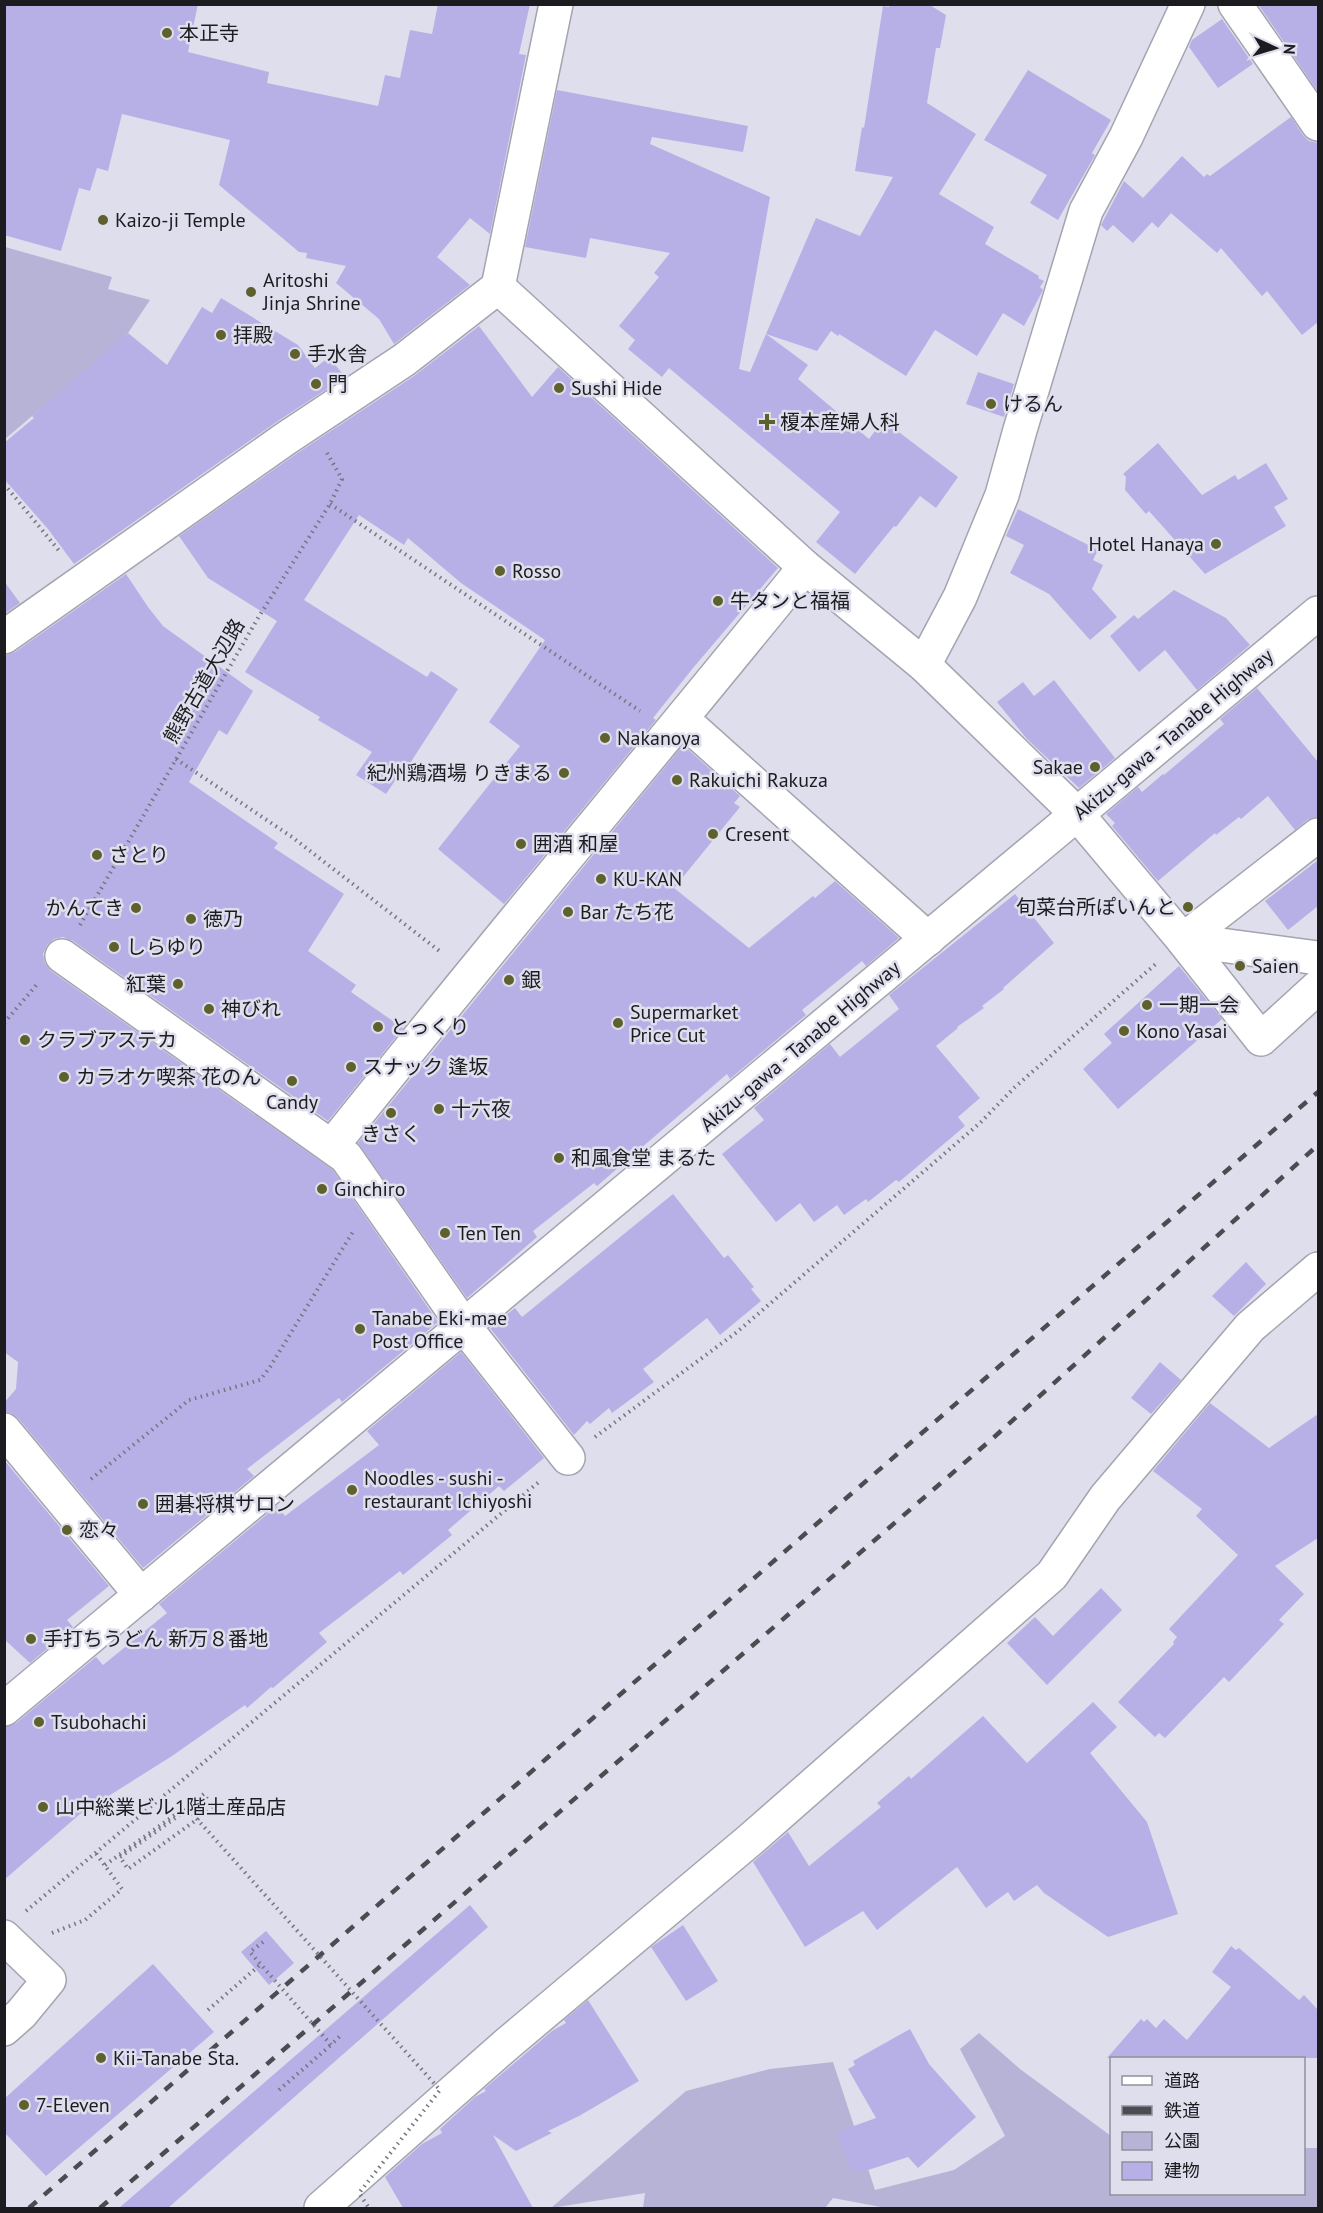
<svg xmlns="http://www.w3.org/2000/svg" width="1323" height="2213" viewBox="0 0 1323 2213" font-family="'PT Sans','Noto Sans JP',sans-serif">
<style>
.green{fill:#b7b3d7}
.building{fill:#b7b0e6}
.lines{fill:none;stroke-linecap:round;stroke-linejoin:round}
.street-casing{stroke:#a4a3b0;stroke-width:36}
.secondary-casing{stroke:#a4a3b0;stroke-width:36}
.path{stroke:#777680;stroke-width:4;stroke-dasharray:1.5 4.5;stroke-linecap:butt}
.street{stroke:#fff;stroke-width:33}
.secondary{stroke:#fff;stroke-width:33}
.rail{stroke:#4b4b52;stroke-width:4.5;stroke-dasharray:10 10;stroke-linecap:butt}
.path-bridge{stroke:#777680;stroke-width:4;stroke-dasharray:1.5 4.5;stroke-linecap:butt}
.poi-dot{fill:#5e602d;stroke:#dfdeec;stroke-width:2}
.labels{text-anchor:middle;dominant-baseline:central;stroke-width:5;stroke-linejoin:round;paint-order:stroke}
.poi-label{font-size:20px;fill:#1b1b20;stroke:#dfdeec;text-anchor:start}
.street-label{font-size:20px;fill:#1b1b20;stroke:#dfdeec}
</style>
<rect width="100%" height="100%" fill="#dfdeec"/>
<g class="green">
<path d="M5,247L112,277L108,289L150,300L128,333L111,349L5,439Z"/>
<path d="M979,2033L1020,2069L1111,2136L1112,2194H1304V2148H1318V2208H886L833,2198L825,2208H643L645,2193L551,2208L686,2091L770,2069L833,2062L875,2190L954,2170L1005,2136L960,2049Z"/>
</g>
<g class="building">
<path d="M4,4H198L188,52L269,72L267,83L378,106L385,75L400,78L410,30L432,34L438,4H530L519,54L526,55L490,234L470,218L437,257L470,285L394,344L379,319L336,283L346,266L306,258L307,253L299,252L219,185L230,140L122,114L108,171L97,168L90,191L79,188L61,251L4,235Z"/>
<path d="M889,4H928L946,15L940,48H936L927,103L976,134L939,194L994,227L985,244L1039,276L1038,278L1044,281L1040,287L1043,290L1024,326L1003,313L977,356L935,330L906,376L839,334L838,336L831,331L817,351L766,334L816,218L860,236L893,177L855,171L862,127L864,128L883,6L889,7Z"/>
<path d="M1258,4H1318V92Z"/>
<path d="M1222,19L1253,64L1218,88L1189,47L1192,40Z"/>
<path d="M1028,70L1111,120L1092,153L1095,155L1058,220L1030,203L1047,175L984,140Z"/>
<path d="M557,90L748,126L743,152L652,137L650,144L770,197L739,369L750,372L766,334L808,365L798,379L869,439L883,420L958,477L936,508L920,496L896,527L894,526L855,574L816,542L840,512L669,368L662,377L628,349L635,340L619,326L659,277L654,273L670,253L590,238L586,258L525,247Z"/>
<path d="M1291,117L1303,135L1309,141L1318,143V322L1302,335L1267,291L1262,296L1221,248L1217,253L1171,213L1158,228L1152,222L1133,243L1113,225L1107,231L1101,225L1124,181L1143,198L1182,156L1204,177L1207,174L1210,176Z"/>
<path d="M221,298L298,345L315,368L329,357L345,377L275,423L74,564L48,529L4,479V443L34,418L32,416L128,333L167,365L202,307L212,313Z"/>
<path d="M479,326L532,397L558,367L778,568L693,668L653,718L656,720L504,904L438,849L520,746L489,722L545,640L461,583L408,538L404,545L359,515L304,600L427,677L431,671L458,689L405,771L403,769L386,794L356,775L372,752L318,720L320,717L245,672L277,621L208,578L179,536L296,454L414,376Z"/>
<path d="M978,372L1014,384L1004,417L966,404Z"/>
<path d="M1158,443L1202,495L1235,475L1238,480L1266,463L1288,499L1274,507L1286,526L1205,574L1149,511L1146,514L1125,490L1126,477L1123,474Z"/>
<path d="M1018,509L1098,550L1093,560L1103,565L1092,589L1117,617L1090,640L1049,594L1010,573L1024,545L1006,536Z"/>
<path d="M126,574L148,607L163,626L253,691L227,735L219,730L189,782L278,843L274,848L344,894L308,951L356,985L351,992L403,1028L328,1121L73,941L63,937L54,939L47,945L43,954L45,963L51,971L333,1170L438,1322L342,1402L339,1398L247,1469L254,1476L143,1568L18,1418L11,1413L4,1412V1403L16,1389L18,1362L4,1352V656L15,652Z"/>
<path d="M4,581L20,603L4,614Z"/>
<path d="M1174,590L1226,618L1250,645L1197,690L1165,650L1139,672L1110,636L1134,615L1138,619Z"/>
<path d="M1054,680L1115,758L1079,788L1027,739L997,702L1023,682L1034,696Z"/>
<path d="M1257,688L1318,762V817L1307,820L1295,830L1268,796L1241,819L1239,817L1216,835L1215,833L1158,881L1112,826L1115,823L1106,814L1138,787L1142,792L1163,774L1164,775L1224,724L1220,719Z"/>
<path d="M683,745L740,796L734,803L740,807L674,888L749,948L813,896L815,898L835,881L899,938L866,966L862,961L802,1010L806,1015L730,1079L727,1074L597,1186L594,1183L533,1231L537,1237L467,1298L358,1143Z"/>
<path d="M1318,860V906L1288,930L1265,901Z"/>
<path d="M1015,894L1054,943L1003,988L1004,989L982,1006L984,1008L957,1027L958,1028L936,1046L980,1098L958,1117L965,1126L899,1182L896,1180L868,1202L866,1199L844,1215L837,1205L814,1222L800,1203L776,1222L722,1154L764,1120L754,1108L830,1044L840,1057L899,1009L889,995Z"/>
<path d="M1179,966L1222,1019L1118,1109L1083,1069L1112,1043L1104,1034Z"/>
<path d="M673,1194L724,1258L728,1255L754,1287L751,1289L761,1301L720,1335L707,1318L643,1369L654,1382L612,1413L609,1408L590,1424L587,1421L574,1435L490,1328L515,1308L522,1317Z"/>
<path d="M1246,1262L1266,1284L1234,1316L1212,1296Z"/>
<path d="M461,1352L544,1458L504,1491L499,1486L448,1530L452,1535L403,1575L400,1571L319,1633L327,1642L273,1688L271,1687L247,1708L245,1705L172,1756L80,1814L4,1880V1727L16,1723L96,1657L103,1665L167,1613L159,1604L277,1506L285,1516L379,1445L367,1431Z"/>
<path d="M1160,1362L1181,1380L1151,1414L1131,1398Z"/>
<path d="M1210,1403L1269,1448L1318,1414V1538L1275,1566L1304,1594L1279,1620L1284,1624L1229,1682L1224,1677L1165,1738L1159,1733L1155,1737L1118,1702L1174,1644L1173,1642L1177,1637L1169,1629L1238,1555L1196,1516L1202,1509L1153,1471Z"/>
<path d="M4,1460L109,1586L67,1620L73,1627L30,1663L4,1639Z"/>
<path d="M1101,1588L1122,1610L1047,1685L1007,1643L1035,1617L1053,1636Z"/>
<path d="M1093,1702L1117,1727L1090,1753L1147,1822L1178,1914L1108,1937L1044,1893L1037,1885L1014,1901L1008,1892L986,1908L957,1867L877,1930L863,1911L805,1947L753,1862L788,1832L809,1866L881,1807L877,1803L909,1776L911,1779L983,1716L1027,1763Z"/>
<path d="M470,1905L488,1927L168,2208H119Z"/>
<path d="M683,1925L718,1981L686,2001L651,1947Z"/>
<path d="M266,1931L294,1963L269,1985L241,1952Z"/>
<path d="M1231,1946L1236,1950L1239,1948L1299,2000L1304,1995L1318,2010V2058H1107L1141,2019L1144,2022L1147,2019L1156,2028L1164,2019L1187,2040L1231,1987L1212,1972Z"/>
<path d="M153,1964L214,2032L46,2176L4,2132V2099Z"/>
<path d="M588,2000L639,2081L579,2116L548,2131L552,2133L516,2151L493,2135L533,2208H403L385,2177L422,2144L442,2133L440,2129L475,2097L486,2091L484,2089L552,2031L566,2023L564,2020Z"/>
<path d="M910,2029L929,2064L976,2117L918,2168L908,2157L865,2171V2169L858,2172L857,2169L851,2171L837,2132L876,2118L848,2069L855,2065L853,2061Z"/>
</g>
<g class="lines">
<defs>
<g id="street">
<path d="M498,287L805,567L924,665L1077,814L1183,940L1318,958"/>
<path d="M4,637L285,439L404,360L498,287L556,4"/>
<path d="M924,665L960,597L1002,495L1020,430L1086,211L1126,137L1188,4"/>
<path d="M682,719L928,939"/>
<path d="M1318,835L1183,940L1261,1039L1318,987"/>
<path d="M62,956L346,1157L464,1326L568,1458"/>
<path d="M332,1146C487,951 648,761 805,567"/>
<path d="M4,1430L141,1595"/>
<path d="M321,2208L507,2044L750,1840L1052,1575L1105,1498L1250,1327L1318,1269"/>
</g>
<g id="secondary">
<path d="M1235,4L1318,124"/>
<path d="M4,1709L1318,613"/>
<path d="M4,1937L49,1980L21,2014L4,2029"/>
</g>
</defs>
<use href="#street" class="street-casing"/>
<use href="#secondary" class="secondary-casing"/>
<g class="path">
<path d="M4,484L61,553"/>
<path d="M330,504L640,711"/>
<path d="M176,759L292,837L442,953"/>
<path d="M80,925L258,618L330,504L342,479L327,453"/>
<path d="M4,1023L39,982"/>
<path d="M595,1437L737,1332L980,1123L1015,1087L1158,962"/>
<path d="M91,1479L189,1400L260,1380L270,1367L354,1230"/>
<path d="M105,1865L204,1794L213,1808L128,1869L120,1857"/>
<path d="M26,1911L540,1481"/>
<path d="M52,1933L85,1920L122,1889L95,1852"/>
<path d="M208,2010L261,1964"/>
<path d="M279,2090L331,2045"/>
</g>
<use href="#street" class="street"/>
<use href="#secondary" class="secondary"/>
<g class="rail">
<path d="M29,2208L851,1494L1318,1092"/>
<path d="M100,2208L992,1439L1318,1145"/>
</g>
<g class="path-bridge">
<path d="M120,1857L188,1809L440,2090L359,2193L369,2208"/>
<path d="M263,1942L250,1952L331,2045L342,2034"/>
</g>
</g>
<g class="poi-dot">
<circle cx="167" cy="33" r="6"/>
<circle cx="103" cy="220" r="6"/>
<circle cx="251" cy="292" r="6"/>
<circle cx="221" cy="335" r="6"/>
<circle cx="295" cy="354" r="6"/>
<circle cx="316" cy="384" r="6"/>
<circle cx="559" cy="388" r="6"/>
<circle cx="991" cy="404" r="6"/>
<path d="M764 413h6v6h6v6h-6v6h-6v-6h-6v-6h6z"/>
<circle cx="1216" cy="544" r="6"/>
<circle cx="500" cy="571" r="6"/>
<circle cx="718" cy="601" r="6"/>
<circle cx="605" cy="738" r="6"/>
<circle cx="1095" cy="767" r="6"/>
<circle cx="564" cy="773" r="6"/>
<circle cx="677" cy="780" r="6"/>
<circle cx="713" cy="834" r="6"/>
<circle cx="521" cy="844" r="6"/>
<circle cx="97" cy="855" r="6"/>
<circle cx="601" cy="879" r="6"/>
<circle cx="1188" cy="907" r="6"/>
<circle cx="136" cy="908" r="6"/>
<circle cx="568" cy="912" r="6"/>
<circle cx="191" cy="919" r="6"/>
<circle cx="114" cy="947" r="6"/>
<circle cx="1240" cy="966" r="6"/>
<circle cx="509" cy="980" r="6"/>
<circle cx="178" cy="984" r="6"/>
<circle cx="1147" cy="1005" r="6"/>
<circle cx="209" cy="1009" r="6"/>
<circle cx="618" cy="1023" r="6"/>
<circle cx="378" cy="1027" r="6"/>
<circle cx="1124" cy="1031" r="6"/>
<circle cx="25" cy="1040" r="6"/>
<circle cx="351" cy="1067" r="6"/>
<circle cx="64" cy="1077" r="6"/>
<circle cx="292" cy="1081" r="6"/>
<circle cx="439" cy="1109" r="6"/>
<circle cx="391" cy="1113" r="6"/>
<circle cx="559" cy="1158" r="6"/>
<circle cx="322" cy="1189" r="6"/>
<circle cx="445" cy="1233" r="6"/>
<circle cx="360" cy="1329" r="6"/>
<circle cx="352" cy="1490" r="6"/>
<circle cx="143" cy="1504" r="6"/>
<circle cx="67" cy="1530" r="6"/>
<circle cx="31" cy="1639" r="6"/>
<circle cx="39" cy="1722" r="6"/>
<circle cx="43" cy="1807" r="6"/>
<circle cx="101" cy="2058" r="6"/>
<circle cx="24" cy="2105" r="6"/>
</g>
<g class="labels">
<g class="poi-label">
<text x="179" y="33">本正寺</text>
<text x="115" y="220">Kaizo-ji Temple</text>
<text x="263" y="280">Aritoshi<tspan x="263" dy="23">Jinja Shrine</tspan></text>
<text x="233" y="335">拝殿</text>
<text x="307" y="354">手水舎</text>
<text x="328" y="384">門</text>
<text x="571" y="388">Sushi Hide</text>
<text x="1003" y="404">けるん</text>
<text x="780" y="422">榎本産婦人科</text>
<text x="1204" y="544" text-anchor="end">Hotel Hanaya</text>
<text x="512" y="571">Rosso</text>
<text x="730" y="601">牛タンと福福</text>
<text x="617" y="738">Nakanoya</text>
<text x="1083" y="767" text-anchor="end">Sakae</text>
<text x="552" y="773" text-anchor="end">紀州鶏酒場 りきまる</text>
<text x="689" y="780">Rakuichi Rakuza</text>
<text x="725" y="834">Cresent</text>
<text x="533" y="844">囲酒 和屋</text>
<text x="109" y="855">さとり</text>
<text x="613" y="879">KU-KAN</text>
<text x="1176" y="907" text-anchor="end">旬菜台所ぽいんと</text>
<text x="124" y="908" text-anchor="end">かんてき</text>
<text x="580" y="912">Bar たち花</text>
<text x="203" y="919">徳乃</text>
<text x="126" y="947">しらゆり</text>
<text x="1252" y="966">Saien</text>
<text x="521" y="980">銀</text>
<text x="166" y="984" text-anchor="end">紅葉</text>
<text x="1159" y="1005">一期一会</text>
<text x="221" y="1009">神びれ</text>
<text x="630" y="1012">Supermarket<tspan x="630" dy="23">Price Cut</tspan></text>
<text x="390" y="1027">とっくり</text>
<text x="1136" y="1031">Kono Yasai</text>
<text x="37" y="1040">クラブアステカ</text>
<text x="363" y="1067">スナック 逢坂</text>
<text x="76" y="1077">カラオケ喫茶 花のん</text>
<text x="292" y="1102" text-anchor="middle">Candy</text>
<text x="451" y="1109">十六夜</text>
<text x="391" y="1134" text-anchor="middle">きさく</text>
<text x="571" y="1158">和風食堂 まるた</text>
<text x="334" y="1189">Ginchiro</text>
<text x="457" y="1233">Ten Ten</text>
<text x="372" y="1318">Tanabe Eki-mae<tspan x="372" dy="23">Post Office</tspan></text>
<text x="364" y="1478">Noodles - sushi -<tspan x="364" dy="23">restaurant Ichiyoshi</tspan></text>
<text x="155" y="1504">囲碁将棋サロン</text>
<text x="79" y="1530">恋々</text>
<text x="43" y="1639">手打ちうどん 新万８番地</text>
<text x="51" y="1722">Tsubohachi</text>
<text x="55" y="1807">山中総業ビル1階土産品店</text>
<text x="113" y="2058">Kii-Tanabe Sta.</text>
<text x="36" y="2105">7-Eleven</text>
</g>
<g class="street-label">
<text transform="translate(204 681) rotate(-60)">熊野古道大辺路</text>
<text transform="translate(1173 734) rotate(-40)">Akizu-gawa - Tanabe Highway</text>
<text transform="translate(800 1046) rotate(-40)">Akizu-gawa - Tanabe Highway</text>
</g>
</g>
<rect width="1323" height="2213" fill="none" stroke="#1b1b20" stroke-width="12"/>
<rect x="1110" y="2057" width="195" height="138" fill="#dfdeec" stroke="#91909a" stroke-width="1.5"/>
<rect x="1122" y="2076" width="30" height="9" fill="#ffffff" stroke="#91909a" stroke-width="1.5"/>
<text x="1164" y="2087" font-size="18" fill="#1b1b20">道路</text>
<rect x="1122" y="2106" width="30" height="9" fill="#4b4b52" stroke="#91909a" stroke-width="1.5"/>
<text x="1164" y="2117" font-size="18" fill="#1b1b20">鉄道</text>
<rect x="1122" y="2132" width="30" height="18" fill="#b7b3d7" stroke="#91909a" stroke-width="1.5"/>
<text x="1164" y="2147" font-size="18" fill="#1b1b20">公園</text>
<rect x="1122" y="2162" width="30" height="18" fill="#b7b0e6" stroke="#91909a" stroke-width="1.5"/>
<text x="1164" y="2177" font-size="18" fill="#1b1b20">建物</text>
<g transform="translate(1275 48) rotate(94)" stroke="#dfdeec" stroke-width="4.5" paint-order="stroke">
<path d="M0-4.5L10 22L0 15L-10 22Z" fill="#1b1b20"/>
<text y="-9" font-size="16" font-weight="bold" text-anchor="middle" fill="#1b1b20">N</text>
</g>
</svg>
